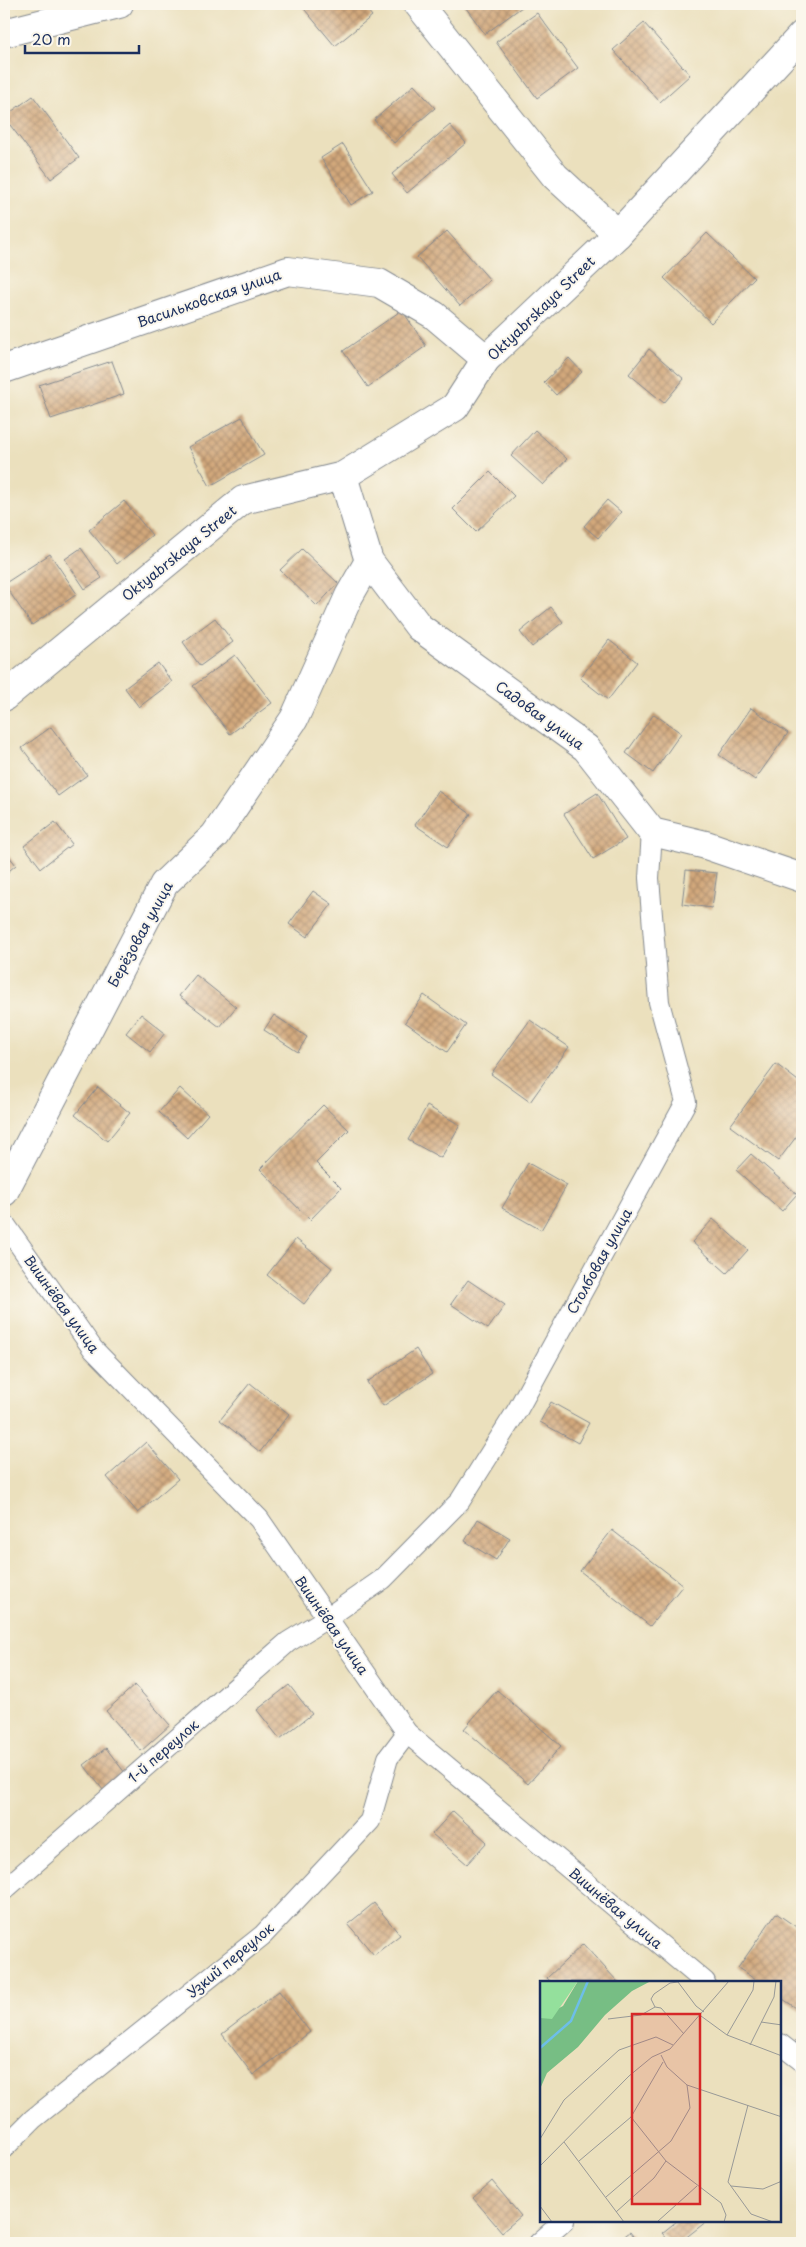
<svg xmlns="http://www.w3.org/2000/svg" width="806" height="2247" viewBox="0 0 806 2247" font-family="'Playpen Sans',sans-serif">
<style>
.building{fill:url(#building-cross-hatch)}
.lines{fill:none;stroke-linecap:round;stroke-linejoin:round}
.lane-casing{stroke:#83888e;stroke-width:22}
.street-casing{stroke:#83888e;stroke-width:30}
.lane{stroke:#fff;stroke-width:20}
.street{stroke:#fff;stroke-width:28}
.labels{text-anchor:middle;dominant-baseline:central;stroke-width:4;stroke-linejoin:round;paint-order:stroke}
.street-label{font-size:14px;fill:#1b2f5e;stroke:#fbf7ec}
.inset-river{fill:none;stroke:#6dbee8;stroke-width:2.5}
.inset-road{fill:none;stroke:#989997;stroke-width:1}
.view{fill:#d62828;fill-opacity:0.15;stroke:#d62828;stroke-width:2.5}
.inset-edge{fill:none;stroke:#1b2f5e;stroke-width:2.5}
</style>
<defs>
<pattern id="building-cross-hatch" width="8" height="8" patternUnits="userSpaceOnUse" patternTransform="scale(1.25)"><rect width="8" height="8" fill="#d2a87b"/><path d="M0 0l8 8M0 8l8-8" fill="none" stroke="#aa8968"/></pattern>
</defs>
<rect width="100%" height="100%" fill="#fbf7ec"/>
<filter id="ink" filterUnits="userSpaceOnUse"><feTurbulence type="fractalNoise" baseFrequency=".02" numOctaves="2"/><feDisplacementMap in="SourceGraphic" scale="10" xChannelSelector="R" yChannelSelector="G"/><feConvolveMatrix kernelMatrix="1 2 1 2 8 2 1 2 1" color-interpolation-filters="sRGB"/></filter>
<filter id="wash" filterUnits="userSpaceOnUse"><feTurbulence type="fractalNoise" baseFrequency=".0096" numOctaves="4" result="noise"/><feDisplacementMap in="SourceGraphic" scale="20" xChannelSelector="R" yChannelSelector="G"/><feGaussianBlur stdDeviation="1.12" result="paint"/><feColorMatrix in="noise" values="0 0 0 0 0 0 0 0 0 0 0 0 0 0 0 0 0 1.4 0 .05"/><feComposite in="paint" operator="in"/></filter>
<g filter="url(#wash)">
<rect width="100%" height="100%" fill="#ebe0bd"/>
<g id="blocks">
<g class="building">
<path d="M300,4H362L372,16L335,46Z"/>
<path d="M463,4H526L485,34Z"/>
<path d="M537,13L578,68L537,98L496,42Z"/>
<path d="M644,23L690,75L660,102L613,50Z"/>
<path d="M414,85L435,108L394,143L374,120Z"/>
<path d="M33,96L79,158L51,179L4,117Z"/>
<path d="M450,125L466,143L407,193L392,174Z"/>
<path d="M343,144L373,191L351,205L321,158Z"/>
<path d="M447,231L490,280L460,306L417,257Z"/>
<path d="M707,233L754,278L711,323L664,278Z"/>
<path d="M402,310L426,346L368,387L343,351Z"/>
<path d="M649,349L684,379L664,403L629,374Z"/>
<path d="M569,358L582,372L556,395L544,382Z"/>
<path d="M112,361L124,394L51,419L39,385Z"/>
<path d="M242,417L264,455L210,486L188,447Z"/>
<path d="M535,430L567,459L543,485L511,456Z"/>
<path d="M490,472L514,496L476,532L453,509Z"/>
<path d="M607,500L621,512L598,538L584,526Z"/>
<path d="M124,501L152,535L117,564L89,530Z"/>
<path d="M81,548L102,578L85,589L65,559Z"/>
<path d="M302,549L338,583L317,606L280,570Z"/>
<path d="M50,554L77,594L32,625L4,584Z"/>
<path d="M551,607L563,622L532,647L520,632Z"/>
<path d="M215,618L233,642L200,666L183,642Z"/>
<path d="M609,640L637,662L608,700L580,678Z"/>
<path d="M235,655L272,703L230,734L193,686Z"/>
<path d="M158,663L172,682L139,707L125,688Z"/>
<path d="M751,708L788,733L755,780L719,755Z"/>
<path d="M654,714L681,733L653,773L626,753Z"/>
<path d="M51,727L87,775L58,796L22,748Z"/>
<path d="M438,791L471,814L448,847L415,825Z"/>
<path d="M597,793L626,839L593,859L564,814Z"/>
<path d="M55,822L72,844L41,868L24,846Z"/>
<path d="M4,850L16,865L4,875Z"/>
<path d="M686,870L717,873L712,908L682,904Z"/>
<path d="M313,891L332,904L307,937L289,924Z"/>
<path d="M196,975L236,1007L220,1027L179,996Z"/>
<path d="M424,995L466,1025L447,1052L405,1022Z"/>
<path d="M141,1014L165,1033L150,1052L126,1033Z"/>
<path d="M274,1015L307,1037L298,1052L264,1030Z"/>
<path d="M530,1020L569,1047L530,1102L491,1074Z"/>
<path d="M776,1064L802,1084V1129L778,1161L730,1126Z"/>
<path d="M98,1087L130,1113L107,1141L75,1115Z"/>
<path d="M180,1088L208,1114L187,1138L159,1112Z"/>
<path d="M323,1105L349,1130L316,1163L341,1188L310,1220L260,1169Z"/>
<path d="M427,1106L460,1125L441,1158L408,1140Z"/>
<path d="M751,1154L797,1194L782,1211L736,1170Z"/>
<path d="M528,1163L567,1185L541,1230L502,1208Z"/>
<path d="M713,1219L748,1250L727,1273L692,1242Z"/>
<path d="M296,1239L332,1268L304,1304L267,1275Z"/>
<path d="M468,1280L505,1305L488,1329L451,1304Z"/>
<path d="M416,1349L432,1374L383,1406L367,1382Z"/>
<path d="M250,1383L289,1414L260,1452L220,1420Z"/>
<path d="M551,1402L589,1423L578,1443L540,1422Z"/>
<path d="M146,1442L178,1479L138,1513L107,1477Z"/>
<path d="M478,1519L510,1538L496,1560L465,1541Z"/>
<path d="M612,1530L683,1585L650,1626L580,1571Z"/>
<path d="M135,1685L170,1725L141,1751L106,1711Z"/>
<path d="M289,1685L312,1714L280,1739L257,1710Z"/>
<path d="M497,1690L561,1746L528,1784L464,1729Z"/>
<path d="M106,1748L125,1773L103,1790L84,1765Z"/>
<path d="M453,1811L487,1842L467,1864L432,1834Z"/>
<path d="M374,1903L400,1935L374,1955L348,1924Z"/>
<path d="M776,1913L802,1931V2012L780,1997V1982H759L738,1968Z"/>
<path d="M583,1944L618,1982H551L547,1978Z"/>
<path d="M279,1991L310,2032L253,2075L222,2034Z"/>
<path d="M492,2181L521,2216L502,2232L473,2198Z"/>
<path d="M677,2221H707L679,2243H671L662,2233Z"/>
<path d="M630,2232L638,2243H615Z"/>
</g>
</g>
</g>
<g filter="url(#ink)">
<use href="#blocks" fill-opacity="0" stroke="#83888e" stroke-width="1"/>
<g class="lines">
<defs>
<g id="lane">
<path d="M4,1223L93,1349L259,1519L407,1733L705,1982"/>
<path d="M4,1890L288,1642L327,1618L383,1579L460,1501L518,1409L686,1102L659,1002L649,878L652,832"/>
<path d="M780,2044L802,2061"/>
<path d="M4,2148L33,2119L263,1935L370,1821L388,1758L407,1733"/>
<path d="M539,2243L564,2221"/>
</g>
<g id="street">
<path d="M418,4L555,176L618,234"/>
<path d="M4,33L119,4"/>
<path d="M4,369L288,271L379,283L434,315L486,359"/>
<path d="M343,476L369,561L419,627L586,748L652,832L706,845L802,878"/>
<path d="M4,697L243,500L343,476L455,407L486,359L618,234L802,35"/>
<path d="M4,1192L164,884L215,835L294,719L349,596L369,561"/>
</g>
</defs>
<use href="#lane" class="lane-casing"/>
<use href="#street" class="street-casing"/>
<use href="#lane" class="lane"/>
<use href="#street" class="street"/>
</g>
</g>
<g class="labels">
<g class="street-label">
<text transform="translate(209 298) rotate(-19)">Васильковская улица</text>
<text transform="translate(541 308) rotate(-44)">Oktyabrskaya Street</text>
<text transform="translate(179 553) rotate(-39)">Oktyabrskaya Street</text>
<text transform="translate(540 715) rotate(36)">Садовая улица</text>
<text transform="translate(140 934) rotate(-61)">Берёзовая улица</text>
<text transform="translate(599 1261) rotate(-61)">Столбовая улица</text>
<text transform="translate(62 1304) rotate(54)">Вишнёвая улица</text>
<text transform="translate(332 1625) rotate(55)">Вишнёвая улица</text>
<text transform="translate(163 1751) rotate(-41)">1-й переулок</text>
<text transform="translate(616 1908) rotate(40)">Вишнёвая улица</text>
<text transform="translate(230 1960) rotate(-40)">Узкий переулок</text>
</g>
</g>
<g transform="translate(540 1981)">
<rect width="241" height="241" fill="#ebe0bd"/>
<path d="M38,0H111L92,10L65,34L38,66L7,92L0,108V37L23,25Z" fill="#77be84"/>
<path d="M0,0H38L12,38L0,37Z" fill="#94e09c"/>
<path class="inset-river" d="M0,67L31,40L48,0"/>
<path class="inset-road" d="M161,35L187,54L242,75M68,38L101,34L115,26M221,41L242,44M144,53L121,27L115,26L111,18L114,13L130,2L138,1L156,25L164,31M187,54L213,9L214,0M210,64L234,16L236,0M121,74L127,86L147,104L242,136M208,124L188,201L211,233L233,241M91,136L126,180L181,222L186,234L184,241M0,158L24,119L79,69L116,56L133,64M24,161L84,241M39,180L91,136L123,81M0,185L89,95L112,76L130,68L189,0M191,205L223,208L242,200M66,216L131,160L150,127L147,104M0,225L12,241M76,231L114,197L126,180M117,241L157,205"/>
<path class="view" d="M92,33H160V223H92Z"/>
<rect width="241" height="241" class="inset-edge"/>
</g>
<rect width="806" height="2247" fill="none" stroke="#fbf7ec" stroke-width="20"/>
<path d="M25 45v8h114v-8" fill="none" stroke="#1b2f5e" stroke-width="2.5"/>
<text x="32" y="45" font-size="15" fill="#1b2f5e" stroke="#fbf7ec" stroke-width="4" paint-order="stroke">20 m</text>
</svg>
